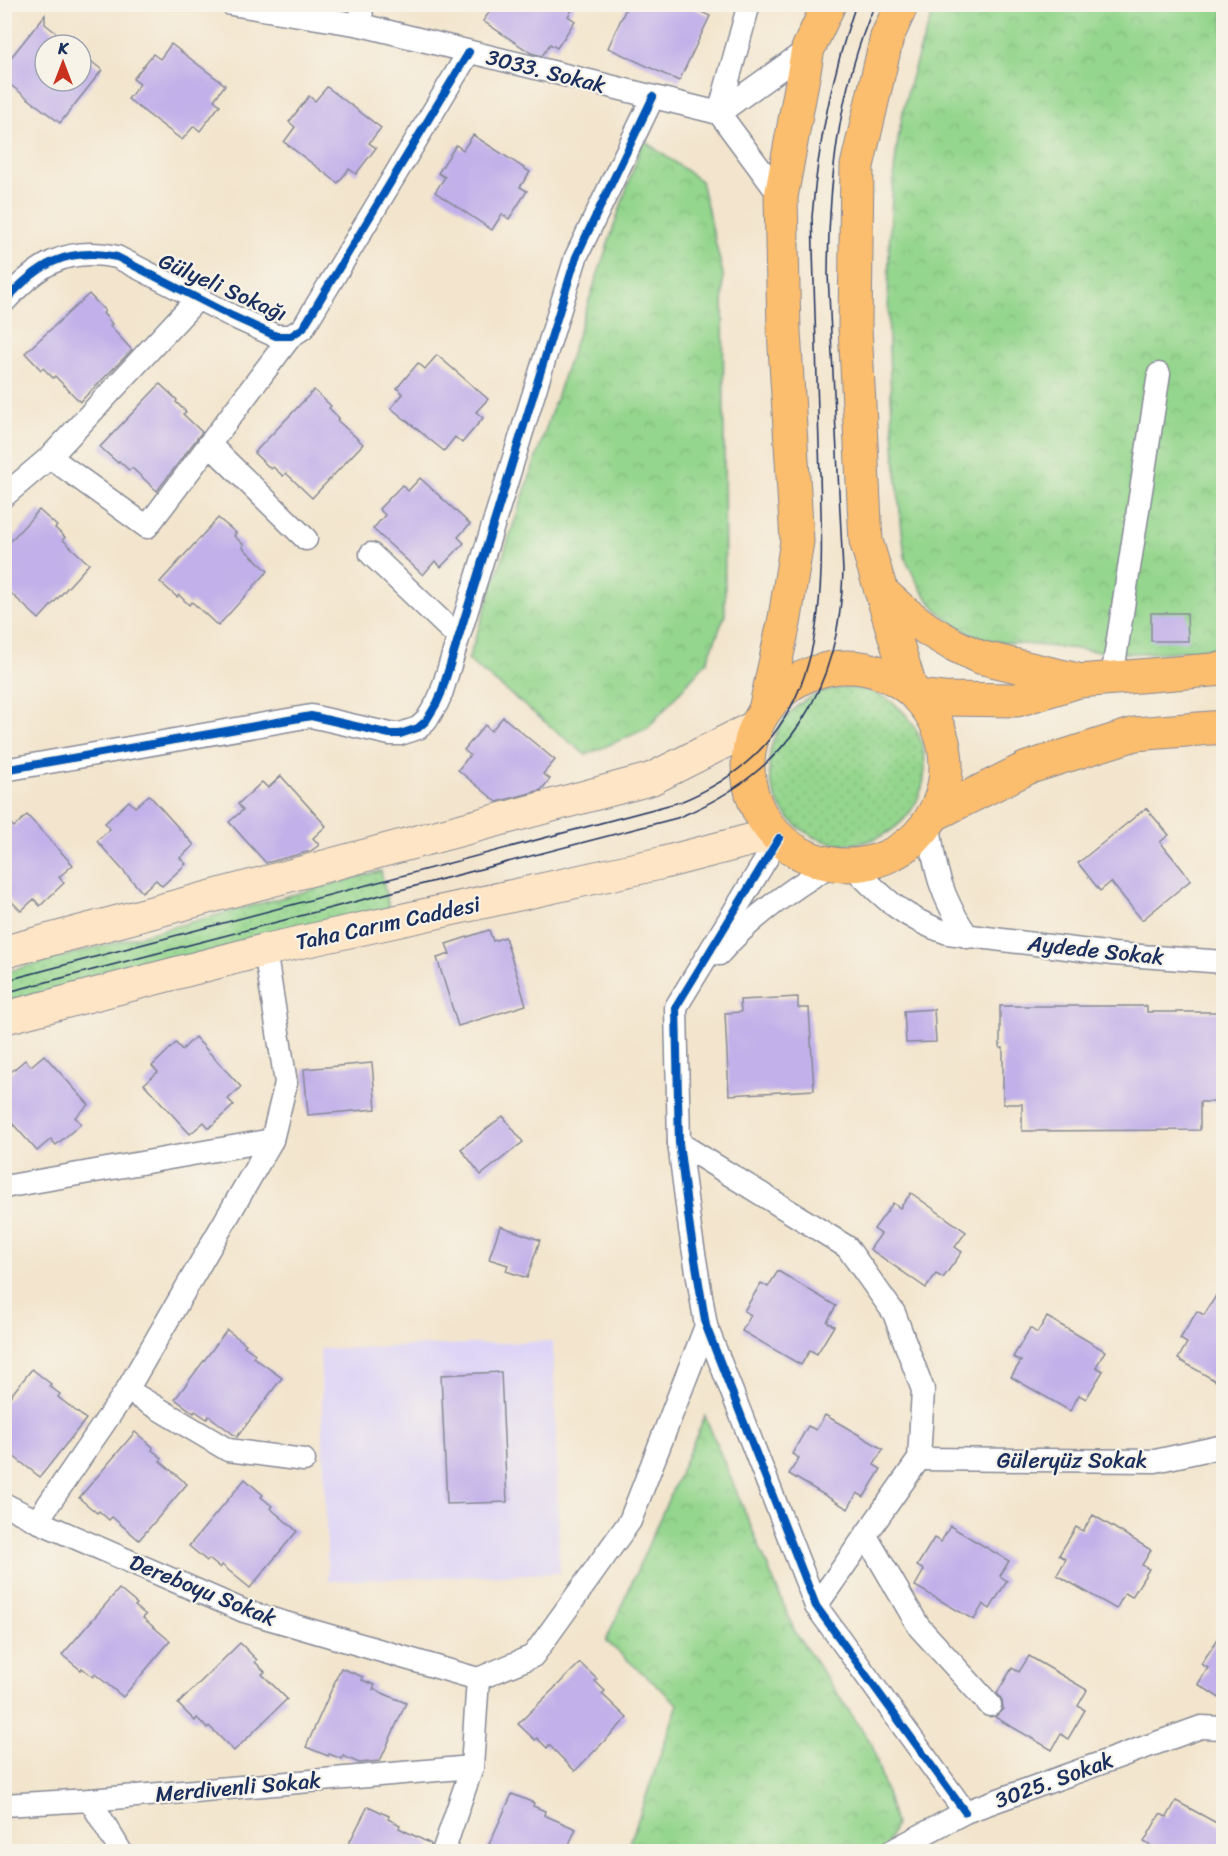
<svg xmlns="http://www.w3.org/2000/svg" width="1228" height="1856" viewBox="0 0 1228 1856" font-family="Sriracha,sans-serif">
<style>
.built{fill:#ded5f6}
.grass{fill:url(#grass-dots);stroke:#588276;stroke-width:1.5}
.park{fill:url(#park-crowns);stroke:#588276;stroke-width:1.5}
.building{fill:#c1b0e9}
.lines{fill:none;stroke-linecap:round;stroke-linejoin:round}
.street-casing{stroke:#878a96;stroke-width:25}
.secondary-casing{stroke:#878a96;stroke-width:34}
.primary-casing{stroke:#878a96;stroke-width:35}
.street{stroke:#fff;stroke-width:22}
.secondary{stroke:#fde5c5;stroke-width:32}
.primary{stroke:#fbbd6e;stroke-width:33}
.tram{stroke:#1b2f5e;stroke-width:1.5}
.cycleway-casing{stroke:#f7f3e8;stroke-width:11}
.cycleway{stroke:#0057b8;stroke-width:8}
.labels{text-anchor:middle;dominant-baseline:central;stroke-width:4.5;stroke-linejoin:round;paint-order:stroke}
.street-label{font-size:22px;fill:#1b2f5e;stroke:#f7f3e8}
</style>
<defs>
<pattern id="grass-dots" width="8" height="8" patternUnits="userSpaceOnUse" patternTransform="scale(1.5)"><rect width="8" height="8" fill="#94d68d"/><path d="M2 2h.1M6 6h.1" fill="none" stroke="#7fb87c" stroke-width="1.8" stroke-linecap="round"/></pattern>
<pattern id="park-crowns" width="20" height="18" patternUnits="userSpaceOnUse" patternTransform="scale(1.5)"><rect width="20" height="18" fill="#94d68d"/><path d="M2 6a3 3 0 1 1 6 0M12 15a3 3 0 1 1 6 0" fill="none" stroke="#7fb87c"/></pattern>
</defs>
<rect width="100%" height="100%" fill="#f7f3e8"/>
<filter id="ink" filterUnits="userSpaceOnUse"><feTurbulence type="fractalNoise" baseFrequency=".0167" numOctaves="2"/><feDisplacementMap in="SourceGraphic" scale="12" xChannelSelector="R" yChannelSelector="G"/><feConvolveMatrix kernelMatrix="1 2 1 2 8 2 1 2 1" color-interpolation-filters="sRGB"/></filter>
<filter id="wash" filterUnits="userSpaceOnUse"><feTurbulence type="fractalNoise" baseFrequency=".008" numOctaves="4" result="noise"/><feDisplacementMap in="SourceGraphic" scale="24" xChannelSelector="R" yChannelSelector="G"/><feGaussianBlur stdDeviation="1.35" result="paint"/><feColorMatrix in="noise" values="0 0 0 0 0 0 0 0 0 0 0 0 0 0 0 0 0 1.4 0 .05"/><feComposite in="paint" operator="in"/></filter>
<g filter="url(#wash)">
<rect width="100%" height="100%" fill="#f3e5cd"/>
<path class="built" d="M553,1341L560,1573L328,1581L320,1349Z"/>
<g class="grass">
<circle cx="847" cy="766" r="78"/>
<path d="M381,871L389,909L5,1002V972Z"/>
</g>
<g class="park">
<path d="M936,5H1223V647C1195,649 1165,654 1136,653C1106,653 1075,648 1044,646C1015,643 986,644 960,628C932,611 917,586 905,557C893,455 886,355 889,253C891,209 893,165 901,122C908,81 922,43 936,5Z"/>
<path d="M643,140L701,181L723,274L725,615L707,661L648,728L586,755L468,660Z"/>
<path d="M705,1416L795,1632L872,1744L895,1824L885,1851H627L678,1704L606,1641Z"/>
</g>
<g id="blocks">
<g class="building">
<path d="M495,4H576L568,16L575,21L557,48L550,44L542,56L531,53L483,21Z"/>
<path d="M628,4H685L710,16L679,81L608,48Z"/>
<path d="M45,15V24L71,45H45V81H81V53L102,70L60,123L4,80V66Z"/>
<path d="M171,44L225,85L214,100L220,105L200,131L194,126L182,140L128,99L140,84L133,79L153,54L160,59Z"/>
<path d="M327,87L381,128L369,143L376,148L356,174L349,169L338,183L284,142L295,127L289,122L309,96L315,101Z"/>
<path d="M473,135L530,172L520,187L527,191L509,219L502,214L492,230L435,192L445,177L438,173L456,145L463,150Z"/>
<path d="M89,294L105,311L103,313L112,324L110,326L132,350L80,402L55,376L53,378L43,368L41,370L25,353Z"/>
<path d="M437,355L488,399L476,412L483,418L462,443L455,437L444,451L391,408L403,394L397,388L418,363L425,369Z"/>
<path d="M160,384L177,400L176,402L186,412L183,414L202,432L157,491L132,468L129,470L119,461L118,463L100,447Z"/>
<path d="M314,390L331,406L329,408L339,418L337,420L363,444L312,498L286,473L283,476L273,467L271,469L254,453Z"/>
<path d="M420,478L470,524L458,537L464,543L441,567L435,561L423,575L373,529L385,515L379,509L402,485L408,491Z"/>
<path d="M39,510L57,526L55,528L65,537L63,540L89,564L39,619L4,587V548Z"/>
<path d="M218,518L236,533L234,536L244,545L242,547L268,571L218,626L192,602L189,605L179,595L177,597L160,582Z"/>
<path d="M1151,613H1187L1188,641H1151Z"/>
<path d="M503,717L555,760L543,774L550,779L541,790L497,802L458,770L470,755L464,750L485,725L491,731Z"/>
<path d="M281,776L326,826L313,838L319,845L311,851L266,863L229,822L243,810L238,804L262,782L268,788Z"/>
<path d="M149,795L194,845L180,858L186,864L162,886L156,880L142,892L97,841L110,829L105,823L129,801L135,807Z"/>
<path d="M1146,808L1169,835L1160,842L1191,880L1142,920L1111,882L1100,891L1078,863Z"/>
<path d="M27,815L73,865L59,877L64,883L40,906L34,899L21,911L4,894V817L14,827Z"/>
<path d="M489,930L493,941L505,937L526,1005L458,1026L437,958L450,954L446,944Z"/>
<path d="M798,997V1008H809L814,1090L729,1095L725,1013L741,1012L740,1000Z"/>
<path d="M1000,1006H1147V1012H1220V1102H1200V1130L1022,1131V1104H1003V1048H1000Z"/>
<path d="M934,1009L936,1042L906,1043L904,1011Z"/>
<path d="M195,1037L241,1087L228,1099L234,1105L209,1128L204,1122L190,1134L144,1084L158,1072L152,1066L176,1043L182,1050Z"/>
<path d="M44,1055L89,1105L75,1117L81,1124L56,1145L51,1139L37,1151L4,1114V1078L25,1060L31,1066Z"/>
<path d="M372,1063L376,1109L308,1115L304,1069Z"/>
<path d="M503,1116L523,1142L481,1175L461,1149Z"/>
<path d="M911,1193L966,1232L955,1247L962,1252L943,1278L936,1274L926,1288L870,1249L881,1234L874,1229L893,1203L900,1208Z"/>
<path d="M500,1226L540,1240L527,1278L506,1271L508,1265L489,1259Z"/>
<path d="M778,1271L836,1306L827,1322L834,1326L817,1354L810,1350L801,1365L742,1331L751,1315L744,1311L761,1283L768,1287Z"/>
<path d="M1224,1283V1386L1178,1359L1187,1343L1180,1339L1197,1311L1204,1315Z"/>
<path d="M1047,1317L1105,1351L1096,1367L1103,1371L1086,1399L1079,1395L1070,1411L1011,1377L1021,1361L1013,1357L1030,1328L1037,1333Z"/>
<path d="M227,1330L246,1344L244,1346L255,1354L253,1357L282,1378L237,1437L209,1416L207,1419L195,1411L194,1413L175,1399Z"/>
<path d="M32,1369L51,1384L49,1386L60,1394L58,1397L86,1419L40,1477L4,1449V1404Z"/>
<path d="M501,1372L507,1502L447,1504L441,1375Z"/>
<path d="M825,1415L883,1449L874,1465L881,1469L864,1497L857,1493L848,1509L789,1474L799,1458L792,1454L808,1426L816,1430Z"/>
<path d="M135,1432L153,1447L152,1450L162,1458L160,1461L187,1484L139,1540L112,1517L109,1520L99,1511L97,1513L79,1498Z"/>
<path d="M245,1479L263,1495L261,1497L272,1506L270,1508L297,1531L250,1588L222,1565L220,1568L209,1559L207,1561L189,1546Z"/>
<path d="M1093,1515L1151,1550L1142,1565L1149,1569L1132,1597L1125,1593L1116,1609L1057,1575L1066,1559L1059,1555L1076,1527L1083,1531Z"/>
<path d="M950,1526L1009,1561L1000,1576L1007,1581L990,1609L983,1604L974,1620L915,1586L924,1570L917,1566L934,1538L941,1542Z"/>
<path d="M119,1589L137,1604L135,1606L146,1615L143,1618L170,1641L123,1697L95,1674L93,1677L82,1668L81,1670L62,1655Z"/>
<path d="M1224,1630V1701L1198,1684L1208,1668L1201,1664Z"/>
<path d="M240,1643L257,1660L255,1662L265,1672L262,1674L287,1699L234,1751L209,1726L207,1728L197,1718L195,1721L178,1704Z"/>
<path d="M1029,1656L1087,1690L1078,1706L1085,1710L1068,1739L1061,1734L1052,1750L995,1717L1003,1709L1002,1700L997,1693L1012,1668L1019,1672Z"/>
<path d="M580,1663L597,1679L595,1681L605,1691L602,1694L627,1718L575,1771L549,1745L547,1748L537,1738L535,1740L518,1724Z"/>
<path d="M341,1668L363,1677L362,1680L375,1685L373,1689L406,1703L380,1761L359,1763L343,1756L342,1759L329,1754L328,1756L306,1747Z"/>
<path d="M512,1794L534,1803L533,1806L545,1811L544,1815L576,1829L566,1851H486Z"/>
<path d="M1176,1801L1224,1827V1851H1148L1151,1846L1144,1842L1160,1814L1167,1817Z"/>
<path d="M368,1806L389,1816L388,1819L400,1825L399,1828L431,1844L430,1851H345Z"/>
</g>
</g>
</g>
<g filter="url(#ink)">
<use href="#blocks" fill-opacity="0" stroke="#878a96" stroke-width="1.5"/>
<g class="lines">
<defs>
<g id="street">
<path d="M231,4L361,25L719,113L749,4"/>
<path d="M361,25L362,4"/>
<path d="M781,197L719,113L808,49"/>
<path d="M4,302C37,265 66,246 117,257L232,316L276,336H291L303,328L469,52"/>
<path d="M209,444L306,539"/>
<path d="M50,457L198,298"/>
<path d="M4,496L50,457L147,527L291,336"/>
<path d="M371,554L458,637"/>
<path d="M1112,678L1159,374"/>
<path d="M4,770L311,716L390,734H400L418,728L426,721L437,703L441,694L576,257L653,97"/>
<path d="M929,823C934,869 941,897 968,937"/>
<path d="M779,838L676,1007L679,1143L690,1229L706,1326L816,1606L965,1812"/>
<path d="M851,865C882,897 904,919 948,933L1113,954L1224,962"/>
<path d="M719,954C751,917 791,889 833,864"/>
<path d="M679,1143L847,1247L894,1313L923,1390L919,1459L816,1606"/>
<path d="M4,1187L272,1140"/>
<path d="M127,1390L228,1450L304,1460"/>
<path d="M919,1459L1155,1461L1224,1446"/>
<path d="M4,1504L37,1521L244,1611L478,1679"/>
<path d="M37,1521L127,1390L272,1140L286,1083L265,950"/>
<path d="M866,1536L919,1627L990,1705"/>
<path d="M90,1800L121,1852"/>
<path d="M4,1805L90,1800L472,1767"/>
<path d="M443,1852L472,1767L478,1679L533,1656L630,1521L706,1326"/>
<path d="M890,1852L965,1812L1201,1727L1224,1728"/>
</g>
<g id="secondary">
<path d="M4,952L651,779L756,726"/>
<path d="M4,1018L265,950L662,863L774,834"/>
</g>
<g id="primary">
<path d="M902,4L887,37L857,166L855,327L866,541L911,690"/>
<path d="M881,591L903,611L927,629L952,644L979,657L1078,680"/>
<circle cx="847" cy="766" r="99"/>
<path d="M917,696L943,699L1017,700L1079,681L1224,669"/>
<path d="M765,710L785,618L797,541L784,331L781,197L808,49L829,4"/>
<path d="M933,815L1027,768L1135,734L1224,727"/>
</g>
</defs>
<use href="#street" class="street-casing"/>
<use href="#secondary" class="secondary-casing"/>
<use href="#primary" class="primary-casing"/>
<use href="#street" class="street"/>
<use href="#secondary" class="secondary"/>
<use href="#primary" class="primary"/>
<g class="tram">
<path d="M4,981L680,802C840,737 823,588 819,444C817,368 814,293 812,217C818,144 832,74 856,4"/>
<path d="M4,993L677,818C789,773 840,690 843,571L828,274C829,181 838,90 875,4"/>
</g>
<defs>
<g id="cycleway">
<path d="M4,302C37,265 66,246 117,257L232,316L276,336H291L303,328L469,52"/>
<path d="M4,770L311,716L390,734H400L418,728L426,721L437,703L441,694L576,257L653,97"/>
<path d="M779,838L676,1007L679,1143L690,1229L706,1326L816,1606L965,1812"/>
</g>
</defs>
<use href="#cycleway" class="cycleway-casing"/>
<use href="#cycleway" class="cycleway"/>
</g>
</g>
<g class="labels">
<g class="street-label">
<text transform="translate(546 71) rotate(14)">3033. Sokak</text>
<text transform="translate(223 287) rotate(24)">Gülyeli Sokağı</text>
<text transform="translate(388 923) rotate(-12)">Taha Carım Caddesi</text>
<text transform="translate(1096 950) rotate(6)">Aydede Sokak</text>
<text x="1072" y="1460">Güleryüz Sokak</text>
<text transform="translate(203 1590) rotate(22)">Dereboyu Sokak</text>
<text transform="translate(1054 1780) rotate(-20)">3025. Sokak</text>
<text transform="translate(238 1787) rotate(-5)">Merdivenli Sokak</text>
</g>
</g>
<rect width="1228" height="1856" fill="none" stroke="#f7f3e8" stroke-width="24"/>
<g transform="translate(63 63)"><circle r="28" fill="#f7f3e8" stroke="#9fa5b1" stroke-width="1.5"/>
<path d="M0-4.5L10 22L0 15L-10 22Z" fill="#c8321e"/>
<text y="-9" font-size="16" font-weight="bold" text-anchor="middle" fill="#1b2f5e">K</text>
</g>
</svg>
